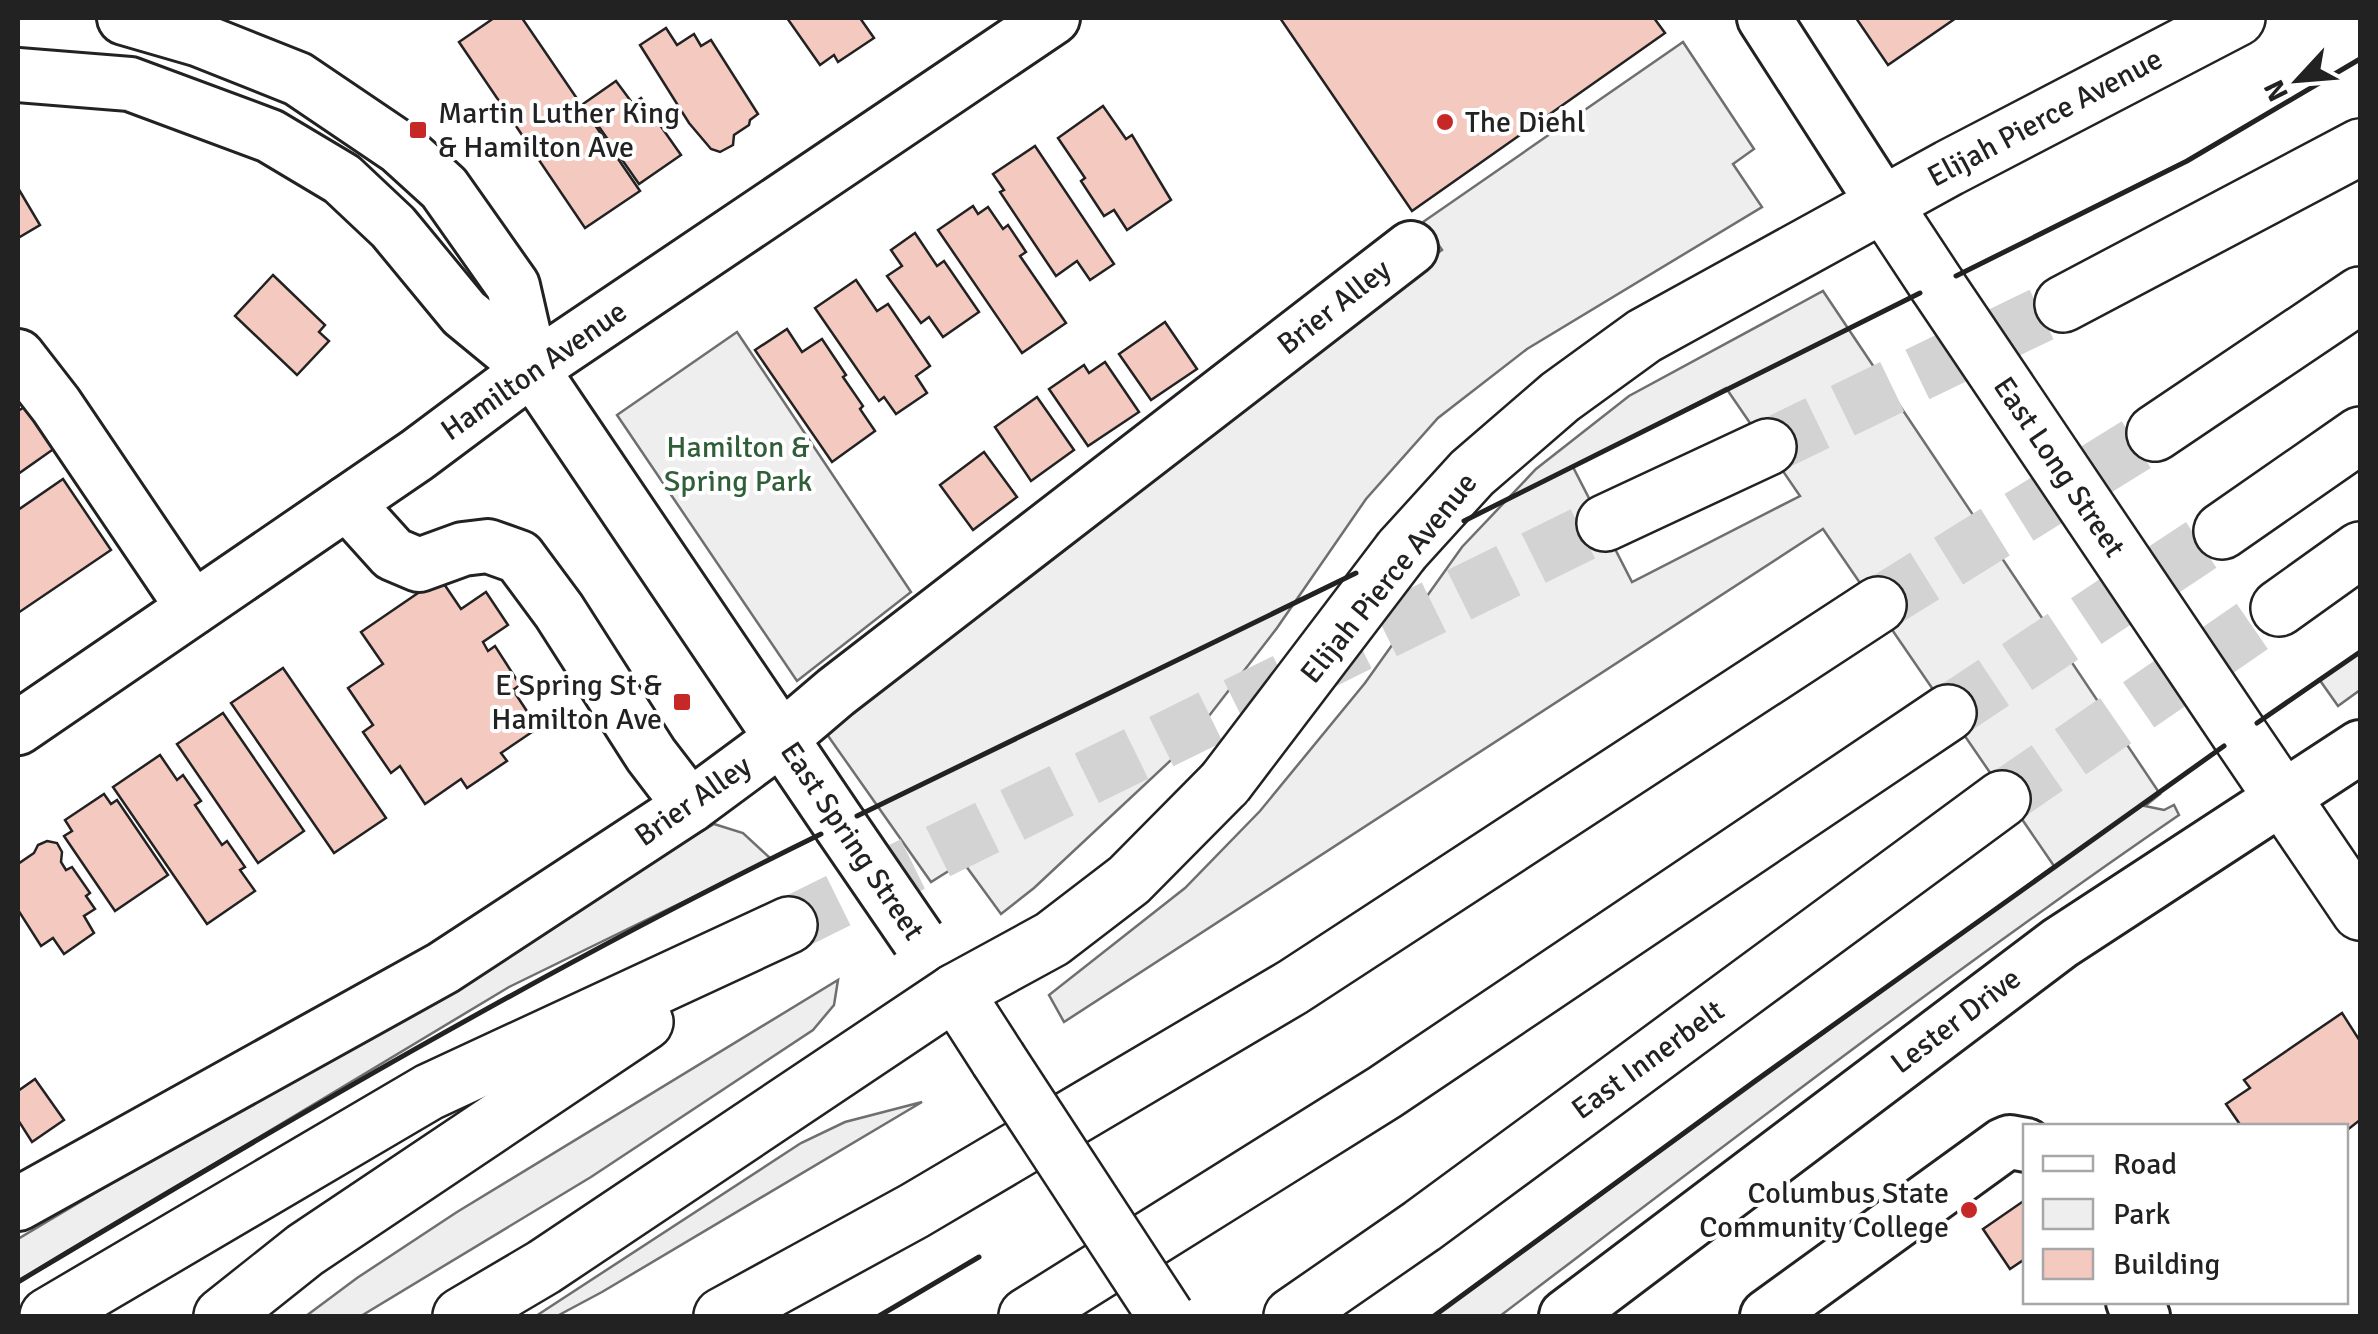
<svg xmlns="http://www.w3.org/2000/svg" width="2378" height="1334" viewBox="0 0 2378 1334" font-family="Signika,sans-serif">
<style>
.green{fill:#eee;stroke:#6f6f6f;stroke-width:2.5;fill-rule:evenodd}
.building{fill:#f3c9c0;stroke:#222;stroke-width:2.5}
.lines{fill:none;stroke-linecap:round;stroke-linejoin:round}
.highway-tunnel{stroke:#d3d3d3;stroke-width:55;stroke-dasharray:55 28;stroke-linecap:butt}
.minor-casing{stroke:#222;stroke-width:58}
.major-casing{stroke:#222;stroke-width:60}
.highway-casing{stroke:#222;stroke-width:60}
.minor{stroke:#fff;stroke-width:52}
.major{stroke:#fff;stroke-width:55}
.highway{stroke:#fff;stroke-width:55}
.minor-bridge-casing{stroke:#222;stroke-width:58;stroke-linecap:butt}
.major-bridge-casing{stroke:#222;stroke-width:60;stroke-linecap:butt}
.minor-bridge{stroke:#fff;stroke-width:52}
.major-bridge{stroke:#fff;stroke-width:55}
.wall{stroke:#222;stroke-width:5}
.poi-dot{fill:#c62828;stroke:#fff;stroke-width:4}
.labels{text-anchor:middle;dominant-baseline:central;stroke-width:8;stroke-linejoin:round;paint-order:stroke}
.poi-label{font-size:30px;fill:#222;stroke:#fff;text-anchor:start}
.street-label{font-size:30px;fill:#222;stroke:#fff}
.park-label{font-size:30px;fill:#2f5e38;stroke:#fff}
</style>
<rect width="100%" height="100%" fill="#fff"/>
<g class="green">
<path d="M1683,42L1754,149L1733,164L1762,207L1527,349L1438,418L1366,499L1277,628L1185,747L1034,888L1001,914L963,862L931,882L819,723L1290,356L1442,250L1423,222Z"/>
<path d="M1823,291L2160,794L2145,806L2164,810L2174,805L2179,815C1947,974 1724,1146 1500,1316H1434L2054,866L1823,529L1064,1022L1049,995L1185,888L1260,811L1365,683L1462,547L1536,469L1629,396ZM1726,388L1800,496L1632,582L1573,467Z"/>
<path d="M737,332L911,592L797,681L617,415Z"/>
<path d="M2360,653V690L2338,706L2319,679Z"/>
<path d="M714,824L743,833L771,859L509,987L18,1282V1239Z"/>
<path d="M838,980L834,1005L813,1030L591,1177L361,1316H306L357,1278L457,1212Z"/>
<path d="M922,1102L602,1292L557,1316H536L801,1143L845,1122Z"/>
</g>
<g class="building">
<path d="M494,18H522L640,191L585,228L459,42Z"/>
<path d="M787,18H860L874,38L838,62L834,55L820,65Z"/>
<path d="M1280,18H1654L1665,33L1412,211Z"/>
<path d="M1856,18H1956L1888,65Z"/>
<path d="M666,28L677,45L694,34L701,46L711,40L758,114L750,120L749,125L734,135L733,145L720,152L711,149L689,123L640,45Z"/>
<path d="M616,81L633,104L641,98L681,155L639,184L583,104Z"/>
<path d="M1103,106L1126,139L1132,135L1171,200L1127,230L1114,210L1104,216L1081,181L1085,178L1058,138Z"/>
<path d="M1035,146L1114,264L1090,280L1077,261L1056,276L1000,192L1004,190L993,174Z"/>
<path d="M18,188L40,225L18,238Z"/>
<path d="M973,206L978,214L988,207L1003,229L1008,225L1026,252L1020,256L1066,323L1022,353L938,230Z"/>
<path d="M915,233L937,266L944,261L979,312L943,337L929,317L921,323L887,276L902,266L891,250Z"/>
<path d="M273,275L325,325L319,332L329,341L297,375L235,316Z"/>
<path d="M856,280L877,311L888,304L930,366L916,376L927,393L896,414L884,397L879,401L815,308Z"/>
<path d="M1165,322L1197,369L1151,400L1119,354Z"/>
<path d="M787,329L802,352L822,339L846,375L843,377L863,406L860,409L875,431L832,462L755,350Z"/>
<path d="M1105,362L1139,412L1088,446L1049,389L1084,365L1089,373Z"/>
<path d="M1037,397L1074,450L1031,481L995,427Z"/>
<path d="M26,406L55,448L18,474V411Z"/>
<path d="M984,452L1017,497L973,530L940,485Z"/>
<path d="M63,479L111,550L18,613V510Z"/>
<path d="M440,578L461,609L486,592L508,625L483,642L488,651L495,646L520,685L513,690L538,728L501,753L507,761L467,788L461,779L425,804L400,766L391,773L363,732L373,725L348,688L383,664L361,632Z"/>
<path d="M283,668L386,818L334,853L231,703Z"/>
<path d="M223,713L304,831L258,863L177,744Z"/>
<path d="M160,755L177,780L183,775L201,801L195,805L222,845L227,841L245,867L240,870L255,891L207,924L113,787Z"/>
<path d="M104,794L111,804L117,800L168,875L115,911L64,836L72,831L65,820Z"/>
<path d="M47,841L57,843L62,852L61,862L66,870L72,867L90,893L86,896L95,909L84,916L94,933L64,954L53,938L41,946L18,910V864L34,853L38,845Z"/>
<path d="M2342,1013L2360,1041V1120L2346,1131V1126H2241L2226,1104L2250,1088L2244,1080Z"/>
<path d="M35,1079L64,1120L32,1142L18,1120V1091Z"/>
<path d="M2025,1200L2026,1266L2022,1261L2010,1269L1983,1229Z"/>
</g>
<g class="lines">
<g class="highway-tunnel">
<path d="M1768,447L2063,304"/>
<path d="M1878,605L2155,433"/>
<path d="M1948,713L2222,531"/>
<path d="M2002,799L2279,608"/>
<path d="M789,925L1605,523"/>
</g>
<defs>
<g id="minor">
<path d="M124,18L200,40L298,79L400,148L444,188L513,286L532,369"/>
<path d="M1764,18L1883,203"/>
<path d="M18,75L130,84L270,136L342,179L393,227L464,313L532,369L840,825"/>
<path d="M18,356L56,405L193,608"/>
<path d="M347,503L393,554L419,565L463,549L488,546L519,557L559,611L651,755L690,806"/>
<path d="M18,728L417,455L532,369L1053,18"/>
<path d="M18,1204L443,968L690,806L782,738L836,692L1411,248"/>
<path d="M2133,1302L2143,1316"/>
<path d="M1566,1316L2060,943L2360,747"/>
<path d="M1767,1316L2003,1145L2010,1142L2026,1145"/>
</g>
<g id="major">
<path d="M1883,203L1937,285"/>
<path d="M1402,550L1472,473L1560,397L1644,336L1949,168L2237,18"/>
<path d="M2240,735L2360,912"/>
<path d="M998,1059L955,992L1052,939L1129,880L1225,783"/>
</g>
<g id="highway">
<path d="M2063,304L2360,147"/>
<path d="M2155,433L2360,295"/>
<path d="M1605,523L1768,447"/>
<path d="M2222,531L2360,435"/>
<path d="M2279,608L2360,550"/>
<path d="M48,1316L429,1092L789,925"/>
<path d="M222,1316L305,1250L645,1022"/>
<path d="M461,1316L544,1267L955,992"/>
<path d="M722,1316L914,1211L1293,987L1878,605"/>
<path d="M1027,1316L1385,1092L1948,713"/>
<path d="M1292,1316L1422,1226L2002,799"/>
</g>
</defs>
<use href="#minor" class="minor-casing"/>
<use href="#major" class="major-casing"/>
<use href="#highway" class="highway-casing"/>
<use href="#minor" class="minor"/>
<use href="#major" class="major"/>
<use href="#highway" class="highway"/>
<defs>
<path id="minor-bridge" d="M840,825L918,939"/>
<g id="major-bridge">
<path d="M1937,285L2240,735"/>
<path d="M1225,783L1402,550"/>
<path d="M998,1059L1166,1316"/>
</g>
</defs>
<use href="#minor-bridge" class="minor-bridge-casing"/>
<use href="#major-bridge" class="major-bridge-casing"/>
<use href="#minor-bridge" class="minor-bridge"/>
<use href="#major-bridge" class="major-bridge"/>
<g class="wall">
<path d="M1956,276L2187,161L2360,59"/>
<path d="M1464,521L1920,293"/>
<path d="M2257,723L2360,652"/>
<path d="M857,816L1356,573"/>
<path d="M18,1282C281,1124 545,969 821,834"/>
<path d="M879,1316L979,1257"/>
<path d="M1434,1316L1755,1081L2224,746"/>
</g>
</g>
<g class="poi-dot">
<circle cx="1445" cy="122" r="10"/>
<rect x="408" y="120" width="20" height="20" rx="5"/>
<rect x="672" y="692" width="20" height="20" rx="5"/>
<circle cx="1969" cy="1210" r="10"/>
</g>
<g class="labels">
<g class="poi-label">
<text x="438" y="113">Martin Luther King<tspan x="438" dy="34">&amp; Hamilton Ave</tspan></text>
<text x="1465" y="122">The Diehl</text>
<text x="662" y="685" text-anchor="end">E Spring St &amp;<tspan x="662" dy="34">Hamilton Ave</tspan></text>
<text x="1949" y="1193" text-anchor="end">Columbus State<tspan x="1949" dy="34">Community College</tspan></text>
</g>
<g class="street-label">
<text transform="translate(2045 118) rotate(-28)">Elijah Pierce Avenue</text>
<text transform="translate(1334 307) rotate(-38)">Brier Alley</text>
<text transform="translate(534 371) rotate(-35)">Hamilton Avenue</text>
<text transform="translate(2059 467) rotate(56)">East Long Street</text>
<text transform="translate(1389 578) rotate(-51)">Elijah Pierce Avenue</text>
<text transform="translate(693 801) rotate(-35)">Brier Alley</text>
<text transform="translate(852 841) rotate(56)">East Spring Street</text>
<text transform="translate(1956 1021) rotate(-37)">Lester Drive</text>
<text transform="translate(1648 1060) rotate(-36)">East Innerbelt</text>
</g>
<g class="park-label">
<text x="738" y="447">Hamilton &amp;<tspan x="738" dy="34">Spring Park</tspan></text>
</g>
</g>
<rect width="2378" height="1334" fill="none" stroke="#222222" stroke-width="40"/>
<rect x="2023" y="1124" width="325" height="180" fill="#ffffff" stroke="#a7a7a7" stroke-width="2.5"/>
<rect x="2043" y="1156" width="50" height="15" fill="#ffffff" stroke="#a7a7a7" stroke-width="2.5"/>
<text x="2113" y="1174" font-size="30" fill="#222222">Road</text>
<rect x="2043" y="1199" width="50" height="30" fill="#eeeeee" stroke="#a7a7a7" stroke-width="2.5"/>
<text x="2113" y="1224" font-size="30" fill="#222222">Park</text>
<rect x="2043" y="1249" width="50" height="30" fill="#f3c9c0" stroke="#a7a7a7" stroke-width="2.5"/>
<text x="2113" y="1274" font-size="30" fill="#222222">Building</text>
<g transform="translate(2298 80) rotate(244)" stroke="#ffffff" stroke-width="8" paint-order="stroke">
<path d="M0-8L18 38L0 25L-18 38Z" fill="#222222"/>
<text y="-15" font-size="28" font-weight="bold" text-anchor="middle" fill="#222222">N</text>
</g>
</svg>
